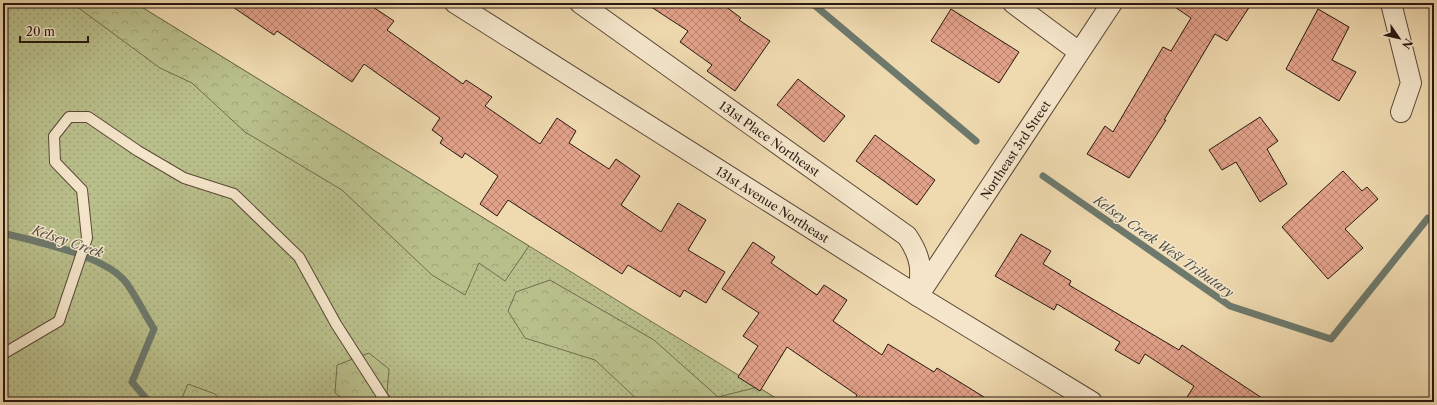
<svg xmlns="http://www.w3.org/2000/svg" width="1437" height="405" viewBox="0 0 1437 405" font-family="'Libre Caslon Text',serif">
<style>
.grass{fill:url(#grass-dots);stroke:#716c4e}
.forest{fill:url(#forest-crowns);stroke:#716c4e}
.lines{fill:none;stroke-linecap:round;stroke-linejoin:round}
.stream{stroke:#6d796c;stroke-width:7}
.building{fill:url(#building-cross-hatch);stroke:#291811}
.service-casing{stroke:#5a4838;stroke-width:12}
.minor-casing{stroke:#5a4838;stroke-width:22}
.service{stroke:#f5e6cb;stroke-width:10}
.minor{stroke:#f5e6cb;stroke-width:20}
.labels{text-anchor:middle;dominant-baseline:central;stroke-width:3;stroke-linejoin:round;paint-order:stroke}
.street-label{font-size:12px;fill:#291811;stroke:#f5e6cb}
.water-label{font-size:13px;font-style:italic;fill:#515146;stroke:#f5e6cb}
</style>
<defs>
<pattern id="grass-dots" width="8" height="8" patternUnits="userSpaceOnUse"><rect width="8" height="8" fill="#b9bf8b"/><path d="M2 2h.1M6 6h.1" fill="none" stroke="#9fa377" stroke-width="1.8" stroke-linecap="round"/></pattern>
<pattern id="forest-crowns" width="20" height="18" patternUnits="userSpaceOnUse"><rect width="20" height="18" fill="#b9bf8b"/><path d="M2 6a3 3 0 1 1 6 0M12 15a3 3 0 1 1 6 0" fill="none" stroke="#9fa377"/></pattern>
<pattern id="building-cross-hatch" width="8" height="8" patternUnits="userSpaceOnUse"><rect width="8" height="8" fill="#e2a189"/><path d="M0 0l8 8M0 8l8-8" fill="none" stroke="#b7826f"/></pattern>
</defs>
<rect width="100%" height="100%" fill="#efd9af"/>
<filter id="stains"><feTurbulence type="fractalNoise" baseFrequency=".005" numOctaves="4"/><feColorMatrix values="0 0 0 0 .2 0 0 0 0 .09 0 0 0 0 .02 0 0 0 .5 -.17"/></filter>
<radialGradient id="worn" r=".72"><stop offset=".6" stop-color="#630" stop-opacity="0"/><stop offset="1" stop-color="#630" stop-opacity=".3"/></radialGradient>
<path class="grass" d="M3,3H135L782,402H3Z"/>
<g class="forest">
<path d="M72,3H135L529,246L505,281L479,263L465,295L432,275L342,190L245,132L192,83L160,68Z"/>
<path d="M550,280L654,340L718,397L758,387L782,402H640L595,360L525,338L508,311L516,292Z"/>
<path d="M369,353L389,369L387,393L395,402H348L335,393L337,365Z"/>
<path d="M188,384L215,394L222,402H180Z"/>
</g>
<g class="lines">
<g class="stream">
<path d="M812,3L976,141"/>
<path d="M1043,176L1230,306L1331,339L1428,218L1434,220"/>
<path d="M3,233C37,242 99,254 123,279C132,288 146,317 154,329L132,382L149,402"/>
</g>
</g>
<g class="building">
<path d="M227,3H367L394,21L387,30L463,84L466,80L492,97L485,106L540,144L557,118L576,131L569,143L609,169L616,159L640,176L621,205L661,232L678,203L706,220L688,250L725,272L706,303L684,290L680,297L628,265L622,274L508,200L497,216L480,204L498,176L465,153L462,158L440,143L443,138L432,130L440,118L364,64L352,82L277,31L274,35Z"/>
<path d="M645,3H721L741,18L739,20L770,41L735,91L707,71L712,65L680,42L688,31Z"/>
<path d="M1169,3H1252L1227,41L1215,34L1164,120H1166L1129,178L1087,154L1105,126L1113,132L1163,47L1171,51L1191,18Z"/>
<path d="M951,9L1019,52L999,83L931,41Z"/>
<path d="M1318,9L1349,27L1332,60L1356,72L1339,101L1286,69Z"/>
<path d="M798,79L845,116L824,142L777,105Z"/>
<path d="M1260,117L1278,141L1267,149L1287,184L1260,202L1236,162L1222,170L1209,150Z"/>
<path d="M875,135L935,180L917,205L856,161Z"/>
<path d="M1343,171L1362,191L1367,187L1378,199L1345,229L1363,248L1328,279L1282,227Z"/>
<path d="M1021,234L1051,251L1043,264L1071,281L1069,285L1179,350L1182,345L1268,402H1184L1194,386L1145,354L1139,364L1115,350L1120,342L1057,304L1054,310L995,276Z"/>
<path d="M753,242L775,257L771,263L817,295L824,285L847,300L833,321L882,355L888,344L934,372L937,368L992,402H853L857,395L787,347L760,391L738,377L758,346L743,336L759,313L722,289Z"/>
</g>
<g class="lines">
<defs>
<path id="service" d="M3,354L59,321L87,238L82,190L55,162L54,136L69,117H88L138,151L184,178L234,194L299,257L336,324L386,402"/>
<g id="minor">
<path id="s1" d="M455,3L918,296L1092,402"/>
<path id="s2" d="M580,3L907,236C922,258 922,270 918,296"/>
<path d="M1013,3L1079,52"/>
<path d="M1391,3L1411,83L1401,112"/>
<path id="s3" d="M920,293L1112,3"/>
</g>
</defs>
<use href="#service" class="service-casing"/>
<use href="#minor" class="minor-casing"/>
<use href="#service" class="service"/>
<use href="#minor" class="minor"/>
</g>
<g class="labels">
<g class="street-label">
<text stroke="none"><textPath href="#s2" startOffset="233">131st Place Northeast</textPath></text>
<text stroke="none"><textPath href="#s3" startOffset="172">Northeast 3rd Street</textPath></text>
<text stroke="none"><textPath href="#s1" startOffset="376">131st Avenue Northeast</textPath></text>
</g>
<g class="water-label">
<text transform="translate(68 241) rotate(19)">Kelsey Creek</text>
<text transform="translate(1164 246) rotate(35)">Kelsey Creek West Tributary</text>
</g>
</g>
<rect width="1437" height="405" fill="none" stroke="#efd9af" stroke-width="16"/>
<rect x="4" y="4" width="1429" height="397" fill="none" stroke="#291811" stroke-width="2"/>
<rect x="8" y="8" width="1421" height="389" fill="none" stroke="#291811"/>
<g transform="translate(1399 38) rotate(124)" stroke="#f5e6cb" stroke-width="3" paint-order="stroke">
<path d="M0-3L7 15L0 10L-7 15Z" fill="#291811"/>
<text y="-6" font-size="11" font-weight="bold" text-anchor="middle" fill="#291811">N</text>
</g>
<path d="M20 36v6h68v-6" fill="none" stroke="#291811" stroke-width="2"/>
<text x="26" y="36" font-size="12" fill="#291811" stroke="#f5e6cb" stroke-width="3" paint-order="stroke">20 m</text>
<rect width="100%" height="100%" filter="url(#stains)"/>
<rect width="100%" height="100%" fill="url(#worn)"/>
</svg>
